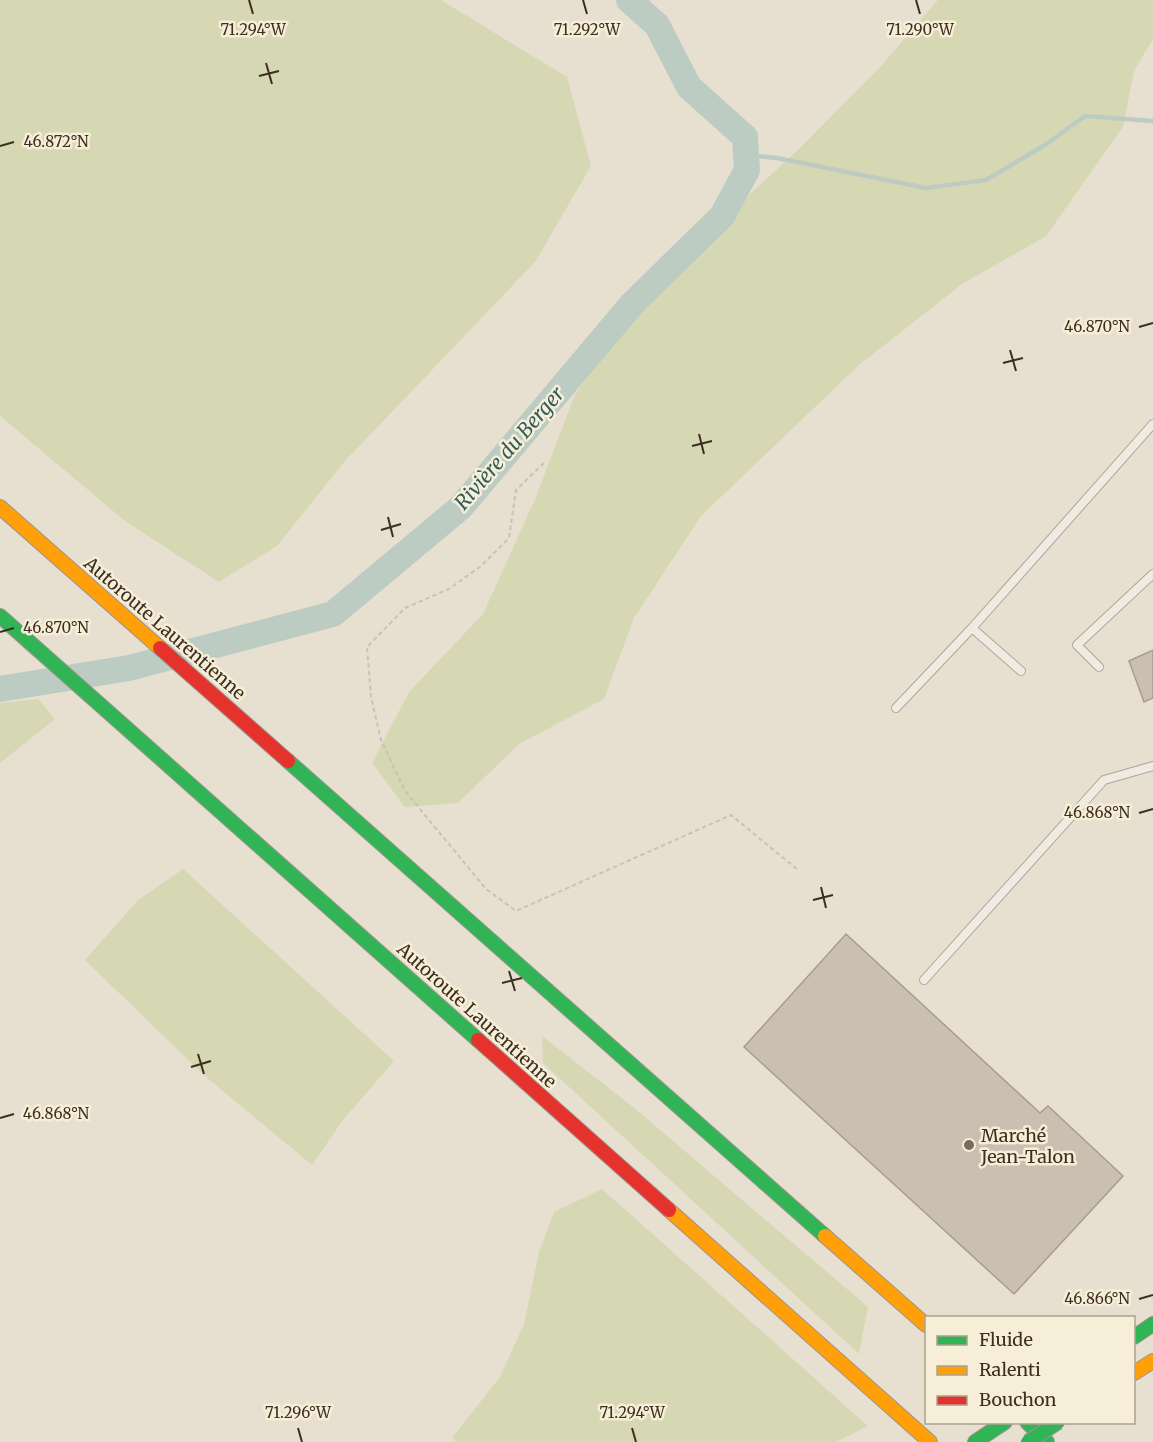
<svg xmlns="http://www.w3.org/2000/svg" width="1153" height="1442" viewBox="0 0 1153 1442" font-family="Merriweather,serif">
<style>
.green{fill:#d6d7b3}
.lines{fill:none;stroke-linecap:round;stroke-linejoin:round}
.stream{stroke:#bcccc2;stroke-width:4.5}
.river{stroke:#bcccc2;stroke-width:26}
.building{fill:#cbbfb2;stroke:#a89c90;stroke-width:1.5}
.lane-casing{stroke:#ada599;stroke-width:10}
.fast-casing{stroke:#9c958a;stroke-width:16}
.slow-casing{stroke:#9c958a;stroke-width:16}
.jam-casing{stroke:#9c958a;stroke-width:16}
.path{stroke:#c8c2b9;stroke-width:2;stroke-dasharray:4.5 3;stroke-linecap:butt}
.lane{stroke:#efebe3;stroke-width:8}
.fast{stroke:#30b455;stroke-width:14}
.slow{stroke:#ff9f0a;stroke-width:14}
.jam{stroke:#e5322d;stroke-width:14}
.fast-bridge-casing{stroke:#9c958a;stroke-width:16;stroke-linecap:butt}
.fast-bridge{stroke:#30b455;stroke-width:14}
.ticks{fill:none;stroke:#3d2e20;stroke-width:2}
.poi-dot{fill:#786c5e;stroke:#f7eed8;stroke-width:2}
.labels{text-anchor:middle;dominant-baseline:central;stroke-width:5;stroke-linejoin:round;paint-order:stroke}
.street-label{font-size:18px;fill:#3d2e20;stroke:#f7eed8}
.poi-label{font-size:18px;fill:#3d2e20;stroke:#f7eed8;text-anchor:start}
.water-label{font-size:20px;font-style:italic;fill:#2f5d5a;stroke:#f7eed8}
.ticks-label{font-size:15px;text-anchor:middle;fill:#3d2e20;stroke:#f7eed8;stroke-width:5;stroke-linejoin:round;paint-order:stroke}
</style>
<rect width="100%" height="100%" fill="#e7e0d1"/>
<g class="green">
<path d="M0,0H441L567,77L591,166L535,262L345,461L277,546L219,582L125,521L0,416Z"/>
<path d="M938,0H1153V39L1134,71L1123,127L1046,236L962,284L859,365L701,516L634,618L604,699L519,744L458,803L405,807L372,763L409,692L483,614L536,497L575,394L667,270L798,150L881,66Z"/>
<path d="M38,699L55,719L0,763V703Z"/>
<path d="M183,869L394,1061L343,1120L312,1165L205,1076L85,960L138,900Z"/>
<path d="M542,1036L633,1107L868,1307L859,1354L543,1063Z"/>
<path d="M602,1189L868,1426L836,1442H456L452,1438L500,1377L524,1324L539,1252L554,1212Z"/>
</g>
<g class="lines">
<path class="stream" d="M746,155L777,158L926,188L986,180L1045,145L1085,116L1153,121"/>
<path class="river" d="M0,689L129,668L333,614L461,507L632,304L722,216L747,170L745,137L689,87L657,25L629,0"/>
</g>
<g class="building">
<path d="M1153,650V698L1144,702L1129,661Z"/>
<path d="M846,934L1040,1113L1048,1106L1123,1176L1014,1294L744,1047Z"/>
</g>
<g class="lines">
<defs>
<g id="lane">
<path d="M972,628L1021,671"/>
<path d="M1099,667L1077,645L1153,574"/>
<path d="M896,708L972,628L1153,424"/>
<path d="M924,980L1104,780L1153,766"/>
</g>
<g id="fast">
<path d="M0,616L478,1040"/>
<path d="M288,761L825,1236"/>
<path d="M1134,1337L1153,1324"/>
<path d="M1027,1422L1047,1442"/>
<path d="M975,1442L1005,1422"/>
</g>
<g id="slow">
<path d="M0,507L160,648"/>
<path d="M669,1210L930,1442"/>
<path d="M825,1236L926,1325"/>
<path d="M1134,1373L1153,1361"/>
</g>
<g id="jam">
<path d="M160,648L288,761"/>
<path d="M478,1040L669,1210"/>
</g>
</defs>
<use href="#lane" class="lane-casing"/>
<use href="#fast" class="fast-casing"/>
<use href="#slow" class="slow-casing"/>
<use href="#jam" class="jam-casing"/>
<path class="path" d="M544,463L516,490L509,538L481,566L449,589L405,608L367,647L371,697L381,740L405,791L486,889L516,911L731,815L798,870"/>
<use href="#lane" class="lane"/>
<use href="#fast" class="fast"/>
<use href="#slow" class="slow"/>
<use href="#jam" class="jam"/>
<defs>
<path id="fast-bridge" d="M1028,1442L1058,1422"/>
</defs>
<use href="#fast-bridge" class="fast-bridge-casing"/>
<use href="#fast-bridge" class="fast-bridge"/>
</g>
<path class="ticks" d="M249,0L253,14M583,0L587,14M916,0L920,14M266,63L272,84M259,76L279,71M0,146L14,142M1139,327L1153,323M1010,350L1016,371M1003,363L1023,358M699,434L704,454M692,446L712,441M388,517L393,537M381,530L401,524M0,632L14,628M1139,813L1153,809M821,887L826,908M813,900L833,895M509,971L515,991M502,983L522,978M198,1054L204,1074M191,1067L211,1061M0,1118L14,1114M1139,1299L1153,1295M298,1428L302,1442M632,1428L636,1442"/>
<circle class="poi-dot" cx="969" cy="1145" r="6"/>
<g class="labels">
<g class="street-label">
<text transform="translate(165 628) rotate(41)">Autoroute Laurentienne</text>
<text transform="translate(477 1015) rotate(42)">Autoroute Laurentienne</text>
</g>
<g class="poi-label">
<text x="981" y="1135">Marché<tspan x="981" dy="21">Jean-Talon</tspan></text>
</g>
<g class="water-label">
<text transform="translate(509 448) rotate(-49)">Rivière du Berger</text>
</g>
</g>
<g class="ticks-label">
<text x="253" y="35">71.294°W</text>
<text x="587" y="35">71.292°W</text>
<text x="920" y="35">71.290°W</text>
<text x="56" y="147">46.872°N</text>
<text x="1097" y="332">46.870°N</text>
<text x="56" y="633">46.870°N</text>
<text x="1097" y="818">46.868°N</text>
<text x="56" y="1119">46.868°N</text>
<text x="1097" y="1304">46.866°N</text>
<text x="298" y="1418">71.296°W</text>
<text x="632" y="1418">71.294°W</text>
</g>
<rect x="925" y="1316" width="210" height="108" fill="#f7eed8" stroke="#ada18e" stroke-width="1.5"/>
<rect x="937" y="1336" width="30" height="9" fill="#30b455" stroke="#ada18e" stroke-width="1.5"/>
<text x="979" y="1346" font-size="18" fill="#3d2e20">Fluide</text>
<rect x="937" y="1366" width="30" height="9" fill="#ff9f0a" stroke="#ada18e" stroke-width="1.5"/>
<text x="979" y="1376" font-size="18" fill="#3d2e20">Ralenti</text>
<rect x="937" y="1396" width="30" height="9" fill="#e5322d" stroke="#ada18e" stroke-width="1.5"/>
<text x="979" y="1406" font-size="18" fill="#3d2e20">Bouchon</text>
</svg>
